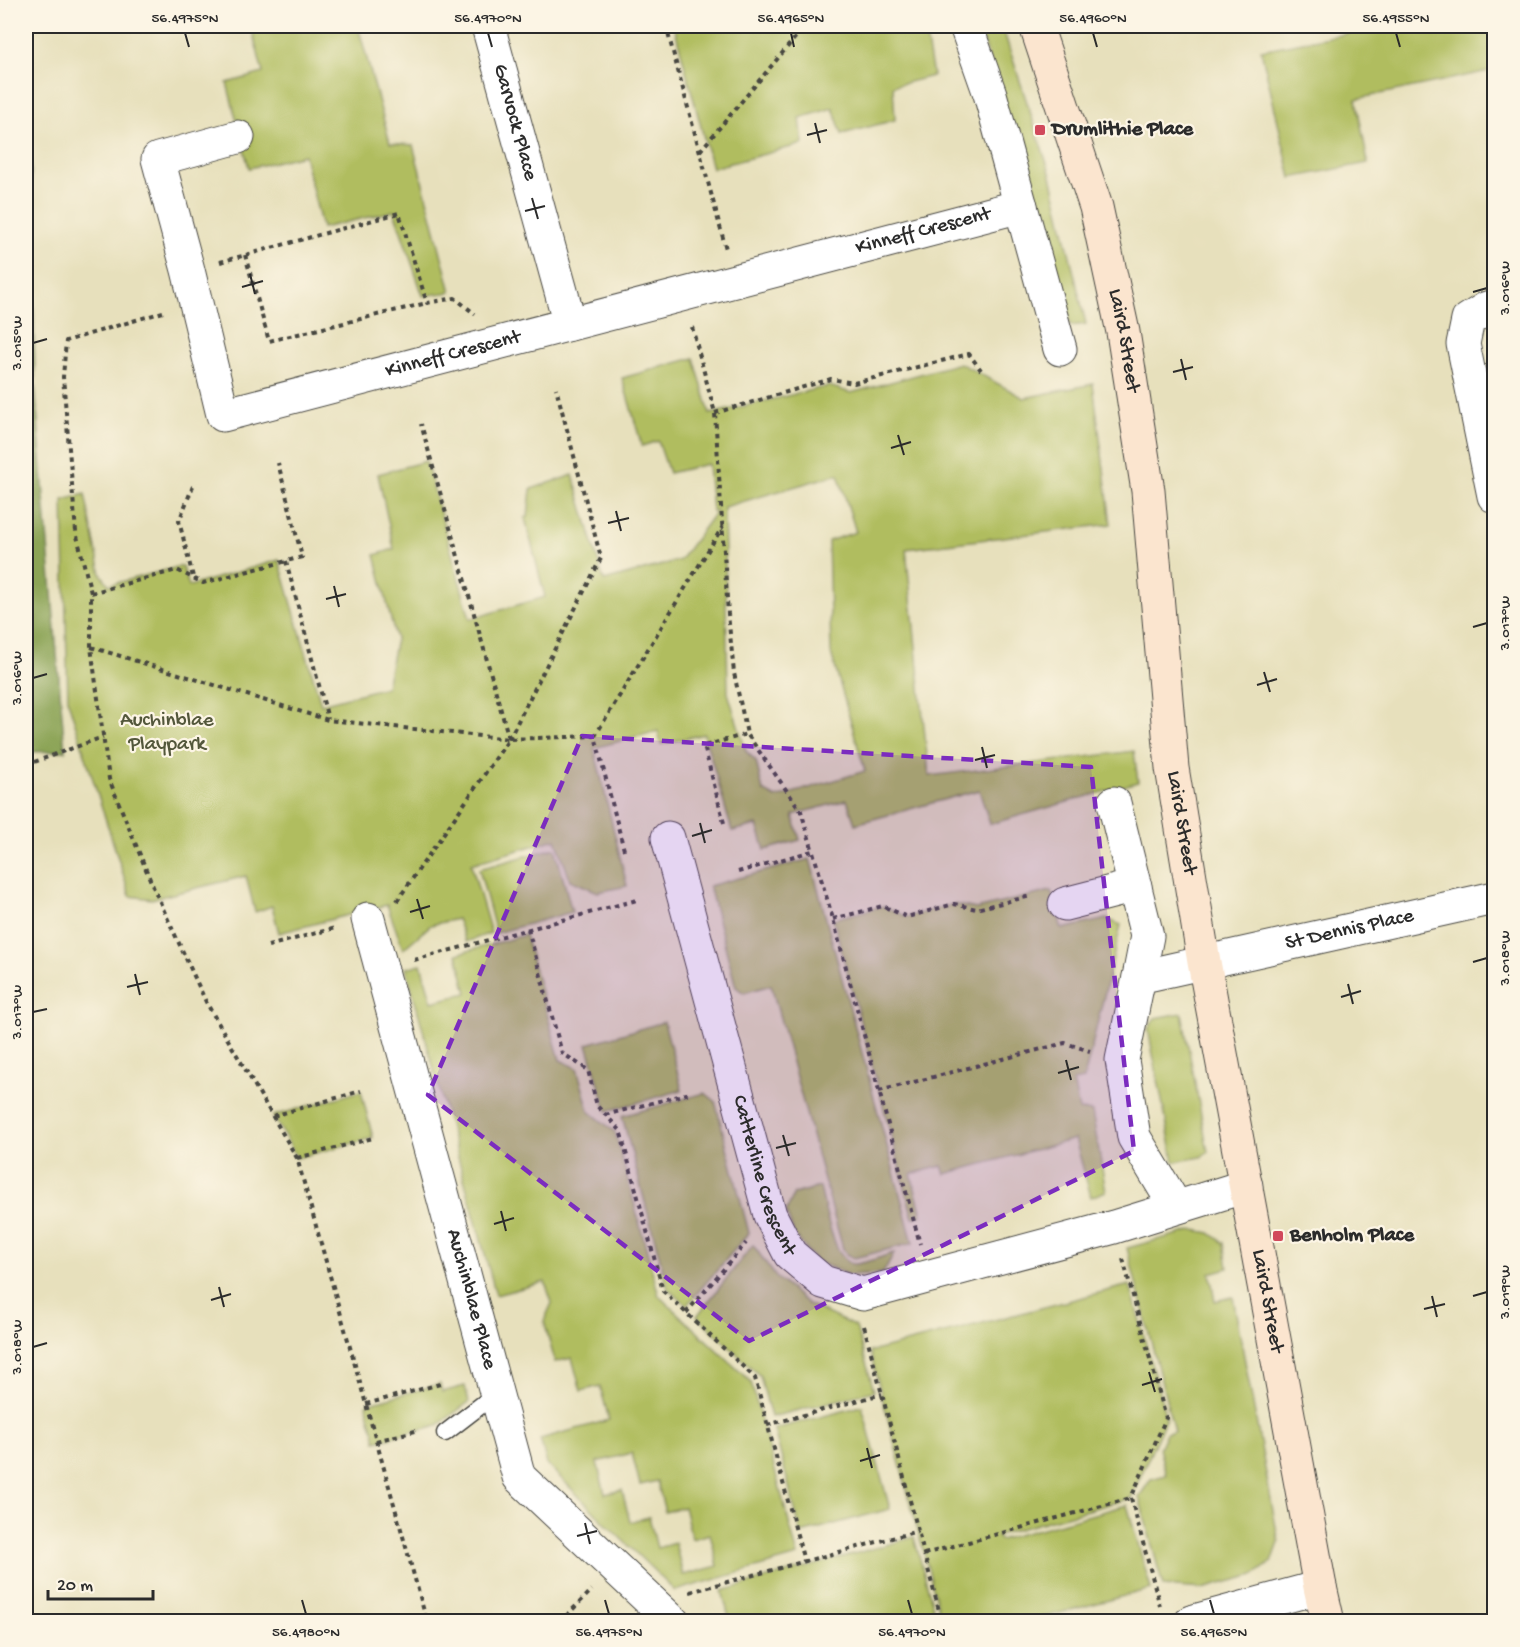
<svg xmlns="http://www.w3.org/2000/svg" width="1520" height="1647" viewBox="0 0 1520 1647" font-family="'Gochi Hand',sans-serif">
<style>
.green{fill:#b0bd5f;stroke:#6e7445;stroke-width:1.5;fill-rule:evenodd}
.forest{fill:#8ca456;stroke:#5c6840;stroke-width:1.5}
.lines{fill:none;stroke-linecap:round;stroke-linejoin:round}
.lane-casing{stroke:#474641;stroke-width:19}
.street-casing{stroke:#474641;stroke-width:35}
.secondary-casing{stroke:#474641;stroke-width:35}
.path{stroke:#474641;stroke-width:4;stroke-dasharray:4.5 4.5;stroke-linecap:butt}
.lane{stroke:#fff;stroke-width:16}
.street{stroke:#fff;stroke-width:33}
.secondary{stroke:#fbe5cf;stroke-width:33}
.marked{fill:#7b2cbf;fill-opacity:0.2;stroke:#7b2cbf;stroke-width:4.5;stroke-dasharray:12 8;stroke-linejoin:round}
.ticks{fill:none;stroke:#2b2b2b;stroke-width:2}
.poi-dot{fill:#d1495b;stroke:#fcf5e5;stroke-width:2}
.labels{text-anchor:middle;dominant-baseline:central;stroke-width:4.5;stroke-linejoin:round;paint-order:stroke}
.street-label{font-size:21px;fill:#2b2b2b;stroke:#fcf5e5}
.poi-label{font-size:21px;font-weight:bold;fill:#2b2b2b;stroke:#fcf5e5;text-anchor:start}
.park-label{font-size:21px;fill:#53573b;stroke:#fcf5e5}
.neatline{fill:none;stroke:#2b2b2b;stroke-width:2}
.ticks-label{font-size:15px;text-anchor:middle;fill:#2b2b2b}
</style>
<rect width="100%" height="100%" fill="#fcf5e5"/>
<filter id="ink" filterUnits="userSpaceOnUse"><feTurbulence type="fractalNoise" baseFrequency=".0167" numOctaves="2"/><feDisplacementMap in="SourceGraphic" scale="12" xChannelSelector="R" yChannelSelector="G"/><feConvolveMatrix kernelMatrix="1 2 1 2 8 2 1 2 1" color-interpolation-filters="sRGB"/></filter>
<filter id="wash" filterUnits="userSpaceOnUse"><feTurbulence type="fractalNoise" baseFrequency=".008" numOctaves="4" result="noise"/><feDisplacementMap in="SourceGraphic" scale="24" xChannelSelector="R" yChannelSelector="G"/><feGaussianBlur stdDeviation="1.35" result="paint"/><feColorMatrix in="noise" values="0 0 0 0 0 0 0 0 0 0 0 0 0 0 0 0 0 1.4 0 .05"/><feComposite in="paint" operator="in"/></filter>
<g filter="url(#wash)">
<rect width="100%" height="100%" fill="#e7e0bc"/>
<g class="green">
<path d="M251,26H358L390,143L413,145L451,292L423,296L394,211L322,228L304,155L249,168L227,83L263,73Z"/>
<path d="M674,26H926L925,30L933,76L893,86L895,120L842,134L833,108L800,118L803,144L712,168Z"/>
<path d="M979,26H1002L1051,176L1086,324L1071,326Z"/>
<path d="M1386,26H1494V70L1356,99L1368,163L1291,178L1261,50Z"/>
<path d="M694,358L710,414L829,386L851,393L960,363L1024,398L1093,384L1111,524L906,549L929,776L1134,751L1138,782L990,824L979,790L855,824L847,800L793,815L800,840L765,850L757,825L732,831L704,734L661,744L658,731L594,748L627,886L598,892L570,880L556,839L471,864L491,933L466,942L457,919L431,925L403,949L387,905L279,933L272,906L255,912L246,876L152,899L130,896L68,701L63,500L85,494L101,574L109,585L182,566L189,586L279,560L321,704L386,687L396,639L375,555L394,549L378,474L426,461L470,619L545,597L525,518L528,517L531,489L573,475L604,581L680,560L717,510L712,511L708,464L669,473L658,441L642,446L622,378ZM838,474L856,532L828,541L831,653L865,771L776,798L763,791L756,761L746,751L728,693L724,507Z"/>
<path d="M555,848L572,912L496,933L479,869Z"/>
<path d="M810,859L913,1243L854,1258L847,1255L843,1249L771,985L744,993L736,987L709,886Z"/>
<path d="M1051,891L1062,929L1107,919L1121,925L1084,1079L1073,1081L1079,1110L1092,1112L1106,1191L1091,1197L1075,1139L945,1174L942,1166L911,1174L922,1215L913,1218L833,919L883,906L907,917L954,904L976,909Z"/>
<path d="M525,935L560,1060L577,1068L589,1111L615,1132L659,1296L751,1382L798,1556L675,1591L609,1527L547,1464L540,1439L609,1420L600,1386L581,1391L572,1358L555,1362L544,1321L552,1303L545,1282L496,1295L406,968L421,964L432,1002L467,993L457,954ZM632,1453L640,1485L657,1481L665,1512L684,1507L692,1539L710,1534L718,1566L683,1575L675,1543L657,1548L649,1517L630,1522L622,1490L605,1494L597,1462Z"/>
<path d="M1182,1013L1208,1152L1201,1157L1174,1162L1148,1029L1155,1018Z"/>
<path d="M664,1022L682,1090L607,1111L587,1044Z"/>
<path d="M361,1091L373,1138L297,1158L273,1116Z"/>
<path d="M705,1093L715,1101L749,1233L687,1305L668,1289L622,1116Z"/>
<path d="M820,1187C824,1203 834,1264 854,1264C864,1264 883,1256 894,1253L883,1273L849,1275L816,1261L795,1236L786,1212L794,1194Z"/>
<path d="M1194,1230L1210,1233L1224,1243L1228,1268L1210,1273L1215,1301L1233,1297L1279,1543L1272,1562L1254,1575L1202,1589L1163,1586L1139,1497L1151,1479L1166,1475L1159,1448L1166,1433L1174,1431L1127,1248Z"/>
<path d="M753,1245L776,1277L808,1304L856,1327L874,1391L771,1417L760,1376L697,1316Z"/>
<path d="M1130,1285L1166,1418L1131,1498L997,1535L999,1540L1127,1505L1151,1589L1029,1621H942L870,1352Z"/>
<path d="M440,1384L442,1392L465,1386L469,1402L438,1425L376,1441L366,1404Z"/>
<path d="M862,1406L890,1509L801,1533L774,1429Z"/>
<path d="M914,1537L937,1621H730L722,1591Z"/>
</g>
<path class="forest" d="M26,80H29L35,386L65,751L26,752Z"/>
</g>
<g filter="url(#ink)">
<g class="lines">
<defs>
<path id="lane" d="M445,1433L497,1393"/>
<g id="street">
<path id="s1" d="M488,26L570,324"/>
<path d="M966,26L990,94L1060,349"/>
<path id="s2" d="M238,137L158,159L188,270L223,415L1021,206"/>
<path d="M1494,306L1487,308L1468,320L1463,344L1494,496"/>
<path d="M1114,803L1147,936L1139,977"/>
<path id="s3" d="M668,838L770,1215L790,1254L823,1282L863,1294L1114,1227L1246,1186"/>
<path d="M1065,904L1135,886"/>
<path id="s4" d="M368,919L519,1477L673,1622"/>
<path id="s5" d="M1176,1207L1134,1137L1122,1060L1139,977L1494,898"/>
<path d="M1191,1622L1320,1587"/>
</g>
<g id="secondary">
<path id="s6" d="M1036,26L1096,207L1123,332L1148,491L1172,768L1204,962L1320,1587L1328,1622"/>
</g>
</defs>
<use href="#lane" class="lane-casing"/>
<use href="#street" class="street-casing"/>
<use href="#secondary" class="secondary-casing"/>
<g class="path">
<path d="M666,26L726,249"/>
<path d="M700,151L805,26"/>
<path d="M245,255L269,341L427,303"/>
<path d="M220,262L399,213L427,303L455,298L475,314"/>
<path d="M163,312L66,341L63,377L76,532L91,593V647L109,779L154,889L206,1002L297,1158L427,1622"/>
<path d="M692,327L715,413L728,614L734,673L747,734L801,811L833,919L920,1244"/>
<path d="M715,413L831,379L854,383L969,354L981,370"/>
<path d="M193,486L179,521L193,577"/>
<path d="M286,561L328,719"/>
<path d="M91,593L177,570L203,583L302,557L278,463"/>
<path d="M91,647L328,720L509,739L595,736"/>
<path d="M509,739L601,558L556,388"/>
<path d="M26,765L103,737"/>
<path d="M724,823L704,746L747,734"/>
<path d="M624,850L595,736L723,526"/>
<path d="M738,872L812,851"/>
<path d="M397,901L509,739L421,424"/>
<path d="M833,919L883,906L907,917L954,904L976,909L1031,896"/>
<path d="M528,929L562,1053L588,1070L597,1106L620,1130L663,1291L755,1378L804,1561"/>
<path d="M268,946L335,928"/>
<path d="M414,960L637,900"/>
<path d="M879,1091L1065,1043L1090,1051"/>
<path d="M605,1115L690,1093"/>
<path d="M273,1116L361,1091"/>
<path d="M297,1158L373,1138"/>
<path d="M1123,1259L1166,1418L1131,1498L1160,1606"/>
<path d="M686,1313L746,1243"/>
<path d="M864,1326L942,1622"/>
<path d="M366,1404L440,1384"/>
<path d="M767,1425L882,1394"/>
<path d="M376,1441L419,1430"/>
<path d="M924,1554L1131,1498"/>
<path d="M690,1592L918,1531"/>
<path d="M560,1622L592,1590"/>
</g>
<use href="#lane" class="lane"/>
<use href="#street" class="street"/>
<use href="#secondary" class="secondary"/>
</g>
</g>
<path class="marked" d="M582,736L1091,767L1134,1151L749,1341L428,1095Z"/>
<path class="ticks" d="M185,33L189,47M488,33L492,47M791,33L794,47M1093,33L1097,47M1396,33L1400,47M815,123L820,143M807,135L827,130M532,198L538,219M525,211L545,206M250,274L255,294M242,287L263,281M1473,292L1487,288M33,343L47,339M1181,359L1186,380M1173,372L1193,367M898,435L904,455M891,448L911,442M616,511L621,531M608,523L629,518M334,586L339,607M326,599L346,594M1473,627L1487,623M1264,672L1270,692M33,678L47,674M1257,685L1277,679M982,747L987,768M975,760L995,755M700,823L705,843M692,836L712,830M417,899L423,919M410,912L430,906M1473,962L1487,958M135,974L140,995M1348,984L1353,1004M127,987L148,982M1341,997L1361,991M33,1012L47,1009M1066,1060L1071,1080M1058,1073L1079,1067M783,1135L789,1156M776,1148L796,1143M501,1211L506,1231M494,1224L514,1218M219,1287L224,1307M1432,1296L1437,1317M1473,1296L1487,1292M211,1300L231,1294M1424,1309L1445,1304M33,1347L47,1343M1149,1372L1155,1392M1142,1385L1162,1379M867,1448L872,1468M860,1461L880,1455M585,1523L590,1544M577,1536L597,1531M302,1600L306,1614M605,1600L609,1614M908,1600L912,1614M1210,1600L1214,1614"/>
<g class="poi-dot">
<rect x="1034" y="124" width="12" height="12" rx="3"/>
<rect x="1272" y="1230" width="12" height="12" rx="3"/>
</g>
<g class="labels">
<g class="street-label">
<text stroke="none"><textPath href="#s1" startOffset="100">Garvock Place</textPath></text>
<text stroke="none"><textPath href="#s2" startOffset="1071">Kinneff Crescent</textPath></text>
<text stroke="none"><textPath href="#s6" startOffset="327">Laird Street</textPath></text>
<text stroke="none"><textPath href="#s2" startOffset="585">Kinneff Crescent</textPath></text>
<text stroke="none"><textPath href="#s6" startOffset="813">Laird Street</textPath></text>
<text stroke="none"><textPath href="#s5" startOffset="460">St Dennis Place</textPath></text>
<text stroke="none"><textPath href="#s3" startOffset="351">Catterline Crescent</textPath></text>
<text stroke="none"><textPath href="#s4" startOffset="394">Auchinblae Place</textPath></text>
<text stroke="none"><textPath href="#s6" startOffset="1299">Laird Street</textPath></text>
</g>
<g class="poi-label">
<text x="1052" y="130">Drumlithie Place</text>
<text x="1290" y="1236">Benholm Place</text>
</g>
<g class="park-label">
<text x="167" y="721">Auchinblae<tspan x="167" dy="24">Playpark</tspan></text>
</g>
</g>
<rect width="1520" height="1647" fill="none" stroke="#fcf5e5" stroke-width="66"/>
<path d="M48 1590v9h105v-9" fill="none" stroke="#2b2b2b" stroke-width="3"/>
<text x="57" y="1590" font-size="18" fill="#2b2b2b" stroke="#fcf5e5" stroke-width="4.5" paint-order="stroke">20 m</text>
<rect x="33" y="33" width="1454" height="1581" class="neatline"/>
<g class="ticks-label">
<text x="185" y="22">56.4975°N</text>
<text x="488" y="22">56.4970°N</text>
<text x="791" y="22">56.4965°N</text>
<text x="1093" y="22">56.4960°N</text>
<text x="1396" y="22">56.4955°N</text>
<text transform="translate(1504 288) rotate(-90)" y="5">3.016°W</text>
<text transform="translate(16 343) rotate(-90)" y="5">3.015°W</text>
<text transform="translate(1504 623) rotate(-90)" y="5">3.017°W</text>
<text transform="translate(16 678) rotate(-90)" y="5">3.016°W</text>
<text transform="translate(1504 958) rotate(-90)" y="5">3.018°W</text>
<text transform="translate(16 1012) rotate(-90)" y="5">3.017°W</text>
<text transform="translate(1504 1292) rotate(-90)" y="5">3.019°W</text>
<text transform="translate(16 1347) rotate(-90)" y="5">3.018°W</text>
<text x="306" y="1636">56.4980°N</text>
<text x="609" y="1636">56.4975°N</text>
<text x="912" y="1636">56.4970°N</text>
<text x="1214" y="1636">56.4965°N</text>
</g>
</svg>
